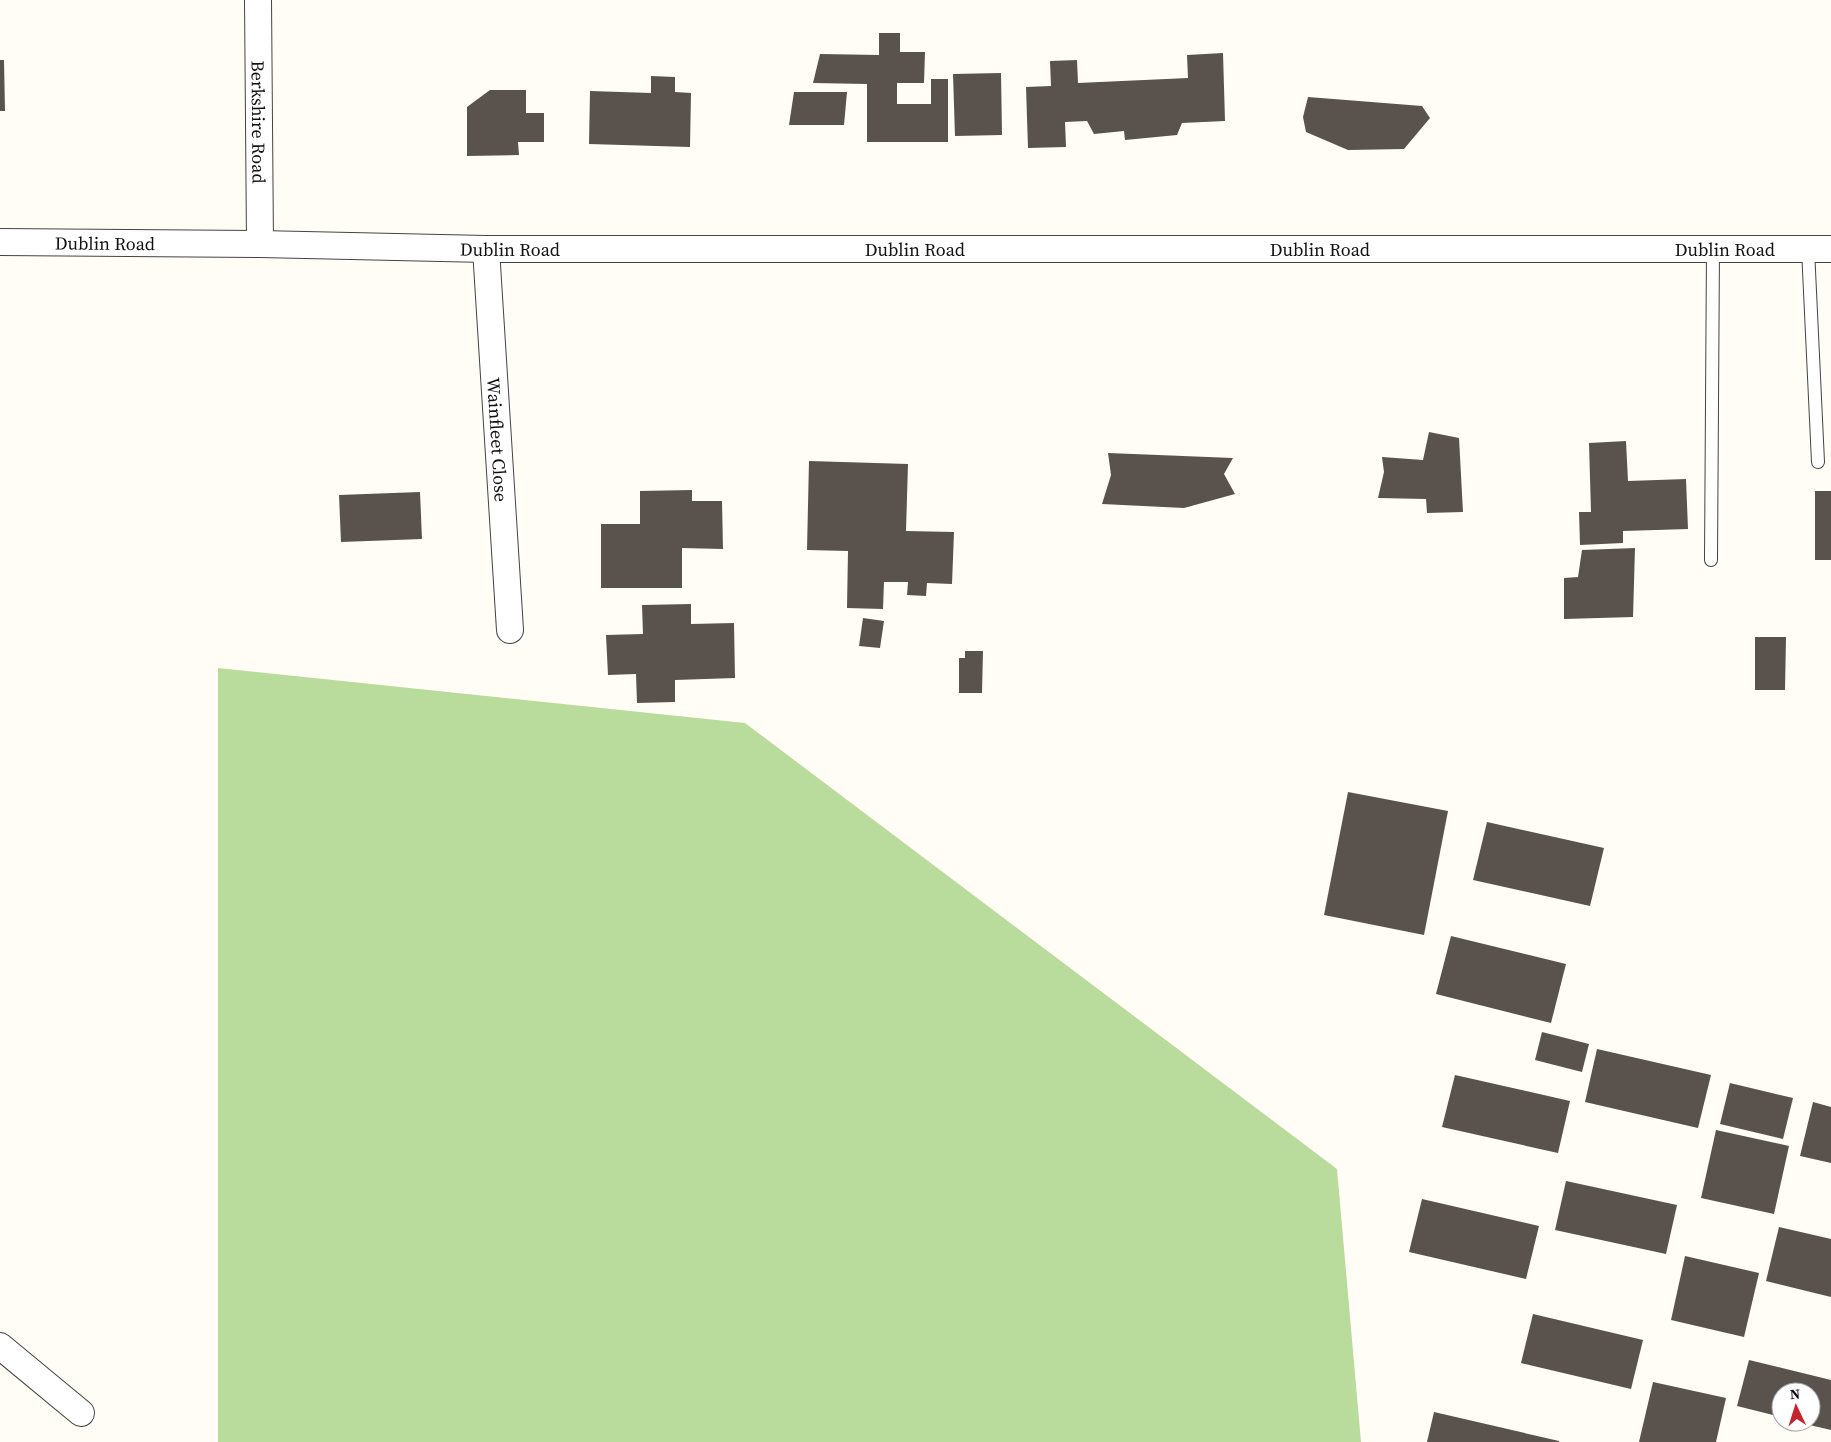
<svg xmlns="http://www.w3.org/2000/svg" width="1831" height="1442" viewBox="0 0 1831 1442" font-family="'Source Serif 4',serif">
<style>
.forest{fill:#b9dc9c}
.building{fill:#5a524d}
.lines{fill:none;stroke-linecap:round;stroke-linejoin:round}
.service-casing{stroke:#444;stroke-width:14}
.minor-casing{stroke:#444;stroke-width:28}
.service{stroke:#fff;stroke-width:12}
.minor{stroke:#fff;stroke-width:26}
.labels{text-anchor:middle;dominant-baseline:central;stroke-width:5;stroke-linejoin:round;paint-order:stroke}
.street-label{font-size:18px;fill:#111;stroke:#fff}
</style>
<rect width="100%" height="100%" fill="#fffdf5"/>
<path class="forest" d="M218,668L745,723L1337,1169L1361,1442H218Z"/>
<g class="building">
<path d="M879,33H900V52H925L924,83H897V104H931V79H948V142H867V84L813,83L820,54L879,55Z"/>
<path d="M1223,53L1225,121L1182,123L1177,135L1125,140L1124,131L1094,134L1087,121L1065,122L1066,147L1028,148L1026,87L1051,86L1050,61L1077,60L1078,83L1188,78L1187,55Z"/>
<path d="M0,60H4L5,111H0Z"/>
<path d="M1001,73L1002,135L955,136L953,74Z"/>
<path d="M651,76L675,77V92L691,93L690,147L589,144L590,91L651,93Z"/>
<path d="M490,90H526V113H544V142H518L519,155L467,156V107Z"/>
<path d="M794,92H847L844,125H789Z"/>
<path d="M1308,97L1422,106L1430,118L1404,149L1348,150L1306,132L1303,117Z"/>
<path d="M1429,432L1459,438L1463,512L1427,513L1426,499L1378,498L1384,472L1382,457L1423,460Z"/>
<path d="M1626,441L1628,481L1686,479L1688,529L1623,531V543L1580,545L1579,512H1591L1589,443Z"/>
<path d="M1108,453L1233,458L1224,474L1235,494L1184,508L1102,504L1111,475Z"/>
<path d="M809,461L908,464L906,531L954,532L952,584L927,583L926,596L907,595L908,582H884L883,609L847,608L848,551L807,550Z"/>
<path d="M692,490V501H722L723,549L682,548V588H601V524H640V491Z"/>
<rect x="1815" y="491" width="16" height="69"/>
<path d="M420,492L422,539L341,542L339,495Z"/>
<path d="M1635,548L1633,617L1564,619V578L1578,577L1582,550Z"/>
<path d="M691,604V624L734,623L735,678L675,680V702L637,703L636,674L608,675L606,635L643,634L642,605Z"/>
<path d="M863,618L884,621L880,648L859,646Z"/>
<path d="M1755,637H1786L1785,690H1755Z"/>
<path d="M965,651H983L982,693H959V658H965Z"/>
<path d="M1348,792L1448,811L1424,935L1324,915Z"/>
<path d="M1487,822L1604,848L1590,906L1473,880Z"/>
<path d="M1451,936L1566,964L1551,1023L1436,994Z"/>
<path d="M1542,1032L1589,1044L1582,1072L1535,1060Z"/>
<path d="M1597,1049L1711,1075L1698,1128L1585,1102Z"/>
<path d="M1455,1075L1570,1101L1558,1153L1442,1127Z"/>
<path d="M1730,1083L1793,1098L1783,1139L1720,1124Z"/>
<path d="M1813,1102L1831,1107V1163L1800,1156Z"/>
<path d="M1716,1130L1789,1146L1774,1214L1701,1198Z"/>
<path d="M1566,1181L1677,1205L1666,1254L1555,1230Z"/>
<path d="M1422,1199L1539,1226L1526,1279L1409,1252Z"/>
<path d="M1779,1227L1831,1239V1297L1766,1281Z"/>
<path d="M1685,1256L1759,1273L1744,1337L1671,1320Z"/>
<path d="M1533,1314L1643,1340L1631,1389L1521,1363Z"/>
<path d="M1749,1360L1831,1380V1430L1801,1423L1811,1422V1392H1781V1417L1737,1406Z"/>
<path d="M1653,1382L1726,1398L1716,1442H1639Z"/>
<path d="M1434,1412L1559,1441V1442H1427Z"/>
</g>
<g class="lines">
<defs>
<g id="service">
<path d="M1808,249L1818,462"/>
<path d="M1711,560L1713,249"/>
</g>
<g id="minor">
<path id="s1" d="M258,0L260,244"/>
<path id="s2" d="M0,242L260,244L486,249H1831"/>
<path id="s3" d="M486,249L510,630"/>
<path d="M0,1346L81,1413"/>
</g>
</defs>
<use href="#service" class="service-casing"/>
<use href="#minor" class="minor-casing"/>
<use href="#service" class="service"/>
<use href="#minor" class="minor"/>
</g>
<g class="labels">
<g class="street-label">
<text stroke="none"><textPath href="#s1" startOffset="122">Berkshire Road</textPath></text>
<text stroke="none"><textPath href="#s2" startOffset="105">Dublin Road</textPath></text>
<text stroke="none"><textPath href="#s2" startOffset="510">Dublin Road</textPath></text>
<text stroke="none"><textPath href="#s2" startOffset="915">Dublin Road</textPath></text>
<text stroke="none"><textPath href="#s2" startOffset="1320">Dublin Road</textPath></text>
<text stroke="none"><textPath href="#s2" startOffset="1725">Dublin Road</textPath></text>
<text stroke="none"><textPath href="#s3" startOffset="191">Wainfleet Close</textPath></text>
</g>
</g>
<g transform="translate(1796 1407) rotate(356)"><circle r="24" fill="#ffffff" stroke="#a0a0a0"/>
<path d="M0-4L9 19L0 12L-9 19Z" fill="#c4262e"/>
<text y="-8" font-size="14" font-weight="bold" text-anchor="middle" fill="#111111">N</text>
</g>
</svg>
